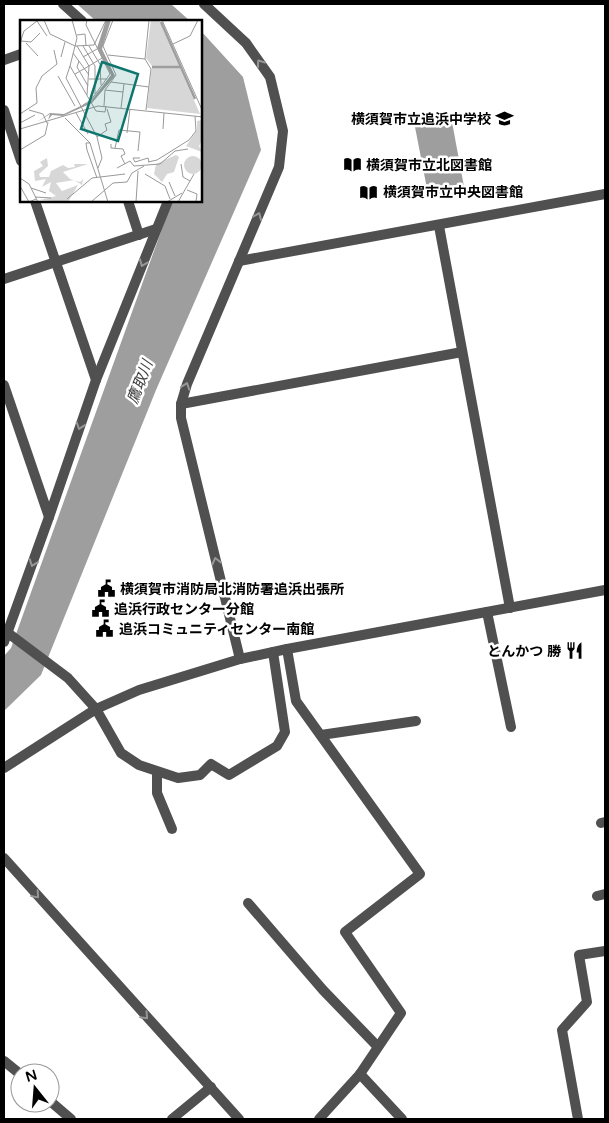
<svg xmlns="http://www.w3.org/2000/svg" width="609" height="1123" viewBox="0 0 609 1123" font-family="'Varela Round','Noto Sans JP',sans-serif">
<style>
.water{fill:#9e9e9e}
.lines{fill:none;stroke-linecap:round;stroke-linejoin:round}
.minor{stroke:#505050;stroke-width:10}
.tertiary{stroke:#505050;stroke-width:10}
.oneway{stroke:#969696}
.labels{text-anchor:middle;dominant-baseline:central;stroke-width:5;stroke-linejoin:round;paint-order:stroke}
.poi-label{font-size:14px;font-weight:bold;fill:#000;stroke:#fff;text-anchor:start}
.water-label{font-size:15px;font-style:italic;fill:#3f3f3f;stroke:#fff}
.inset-river{fill:none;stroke:#9e9e9e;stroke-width:2.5}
.inset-road{fill:none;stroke:#999;stroke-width:1}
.view{fill:#0f766e;fill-opacity:0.15;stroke:#0f766e;stroke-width:2.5}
.inset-edge{fill:none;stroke:#000;stroke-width:2.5}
</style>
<rect width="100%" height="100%" fill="#fff"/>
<g class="water">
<path d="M77,4H171L190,21H96Z"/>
<path d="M201,31L243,77L261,150L156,390L41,675L4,711V656L11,648L172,201H201Z"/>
<path d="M452,122L465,192L429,199L415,127Z"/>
</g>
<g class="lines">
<g class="minor">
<path d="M63,4L82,21"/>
<path d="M204,4L246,43L270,77L283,131L279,167L187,384L181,404V418L240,659"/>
<path d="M4,60L21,54"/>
<path d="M4,110L21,161"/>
<path d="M35,201L96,380"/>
<path d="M128,201L139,235"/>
<path d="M439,226L510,608"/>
<path d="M239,261L605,194"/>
<path d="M4,279L156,229"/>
<path d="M4,385L49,517"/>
<path d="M181,404L462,352"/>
<path d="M487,612L511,727"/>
<path d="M4,642L49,517L96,380L168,201"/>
<path d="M287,649L296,701L420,874L345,932L401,1013L360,1074L319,1119"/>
<path d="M96,709L121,753L139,765L178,778L200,775L211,764L229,775L277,746L285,732L273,652"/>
<path d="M321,735L416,721"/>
<path d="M157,772V793L172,829"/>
<path d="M601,823L605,822"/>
<path d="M4,858L239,1119"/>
<path d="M597,896L605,894"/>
<path d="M248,903L323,990L377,1046"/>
<path d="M4,1061L20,1074"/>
<path d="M360,1074L402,1119"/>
<path d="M50,1101L71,1119"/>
<path d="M172,1119L211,1087"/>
<path d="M578,1119L562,1030L587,1002L579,955L605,951"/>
</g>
<g class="tertiary">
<path d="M4,630L68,678L96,709"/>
<path d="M4,768L96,709L139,690L240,659L287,649L605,590"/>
</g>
</g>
<defs><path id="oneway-chevron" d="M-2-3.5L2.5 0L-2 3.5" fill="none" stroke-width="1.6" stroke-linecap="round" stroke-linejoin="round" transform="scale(1.25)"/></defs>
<g class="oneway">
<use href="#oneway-chevron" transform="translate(260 63) rotate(-125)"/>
<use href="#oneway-chevron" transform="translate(258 216) rotate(-67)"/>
<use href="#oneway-chevron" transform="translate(143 263) rotate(112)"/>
<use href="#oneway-chevron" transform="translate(186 386) rotate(-71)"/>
<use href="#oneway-chevron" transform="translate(80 426) rotate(109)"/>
<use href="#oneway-chevron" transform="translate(216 561) rotate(-104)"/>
<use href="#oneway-chevron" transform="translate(33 563) rotate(110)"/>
<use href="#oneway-chevron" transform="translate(36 895) rotate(49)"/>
<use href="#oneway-chevron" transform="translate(145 1016) rotate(47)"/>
</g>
<defs>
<symbol id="school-bare" viewBox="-9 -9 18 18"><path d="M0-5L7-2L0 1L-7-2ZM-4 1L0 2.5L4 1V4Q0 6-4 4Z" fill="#000" stroke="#fff" stroke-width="2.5" paint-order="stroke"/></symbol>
<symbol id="library-bare" viewBox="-9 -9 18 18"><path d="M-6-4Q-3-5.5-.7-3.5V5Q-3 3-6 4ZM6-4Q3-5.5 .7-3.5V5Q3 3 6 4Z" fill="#000" stroke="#fff" stroke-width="2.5" paint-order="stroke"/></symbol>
<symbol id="civic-bare" viewBox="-9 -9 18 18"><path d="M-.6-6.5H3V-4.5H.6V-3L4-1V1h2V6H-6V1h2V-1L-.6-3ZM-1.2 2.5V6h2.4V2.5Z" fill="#000" stroke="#fff" stroke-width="2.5" paint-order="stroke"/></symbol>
<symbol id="restaurant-bare" viewBox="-9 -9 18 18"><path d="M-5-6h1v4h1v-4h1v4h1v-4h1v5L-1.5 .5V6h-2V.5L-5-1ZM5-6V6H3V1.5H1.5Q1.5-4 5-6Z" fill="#000" stroke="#fff" stroke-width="2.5" paint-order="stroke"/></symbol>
</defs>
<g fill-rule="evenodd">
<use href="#school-bare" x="492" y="106" width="25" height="25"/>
<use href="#library-bare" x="340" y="152" width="25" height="25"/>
<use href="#library-bare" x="356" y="180" width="25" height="25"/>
<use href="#civic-bare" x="94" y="576" width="25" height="25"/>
<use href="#civic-bare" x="88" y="596" width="25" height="25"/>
<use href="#civic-bare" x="92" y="616" width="25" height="25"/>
<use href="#restaurant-bare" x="562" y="638" width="25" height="25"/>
</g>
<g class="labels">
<g class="poi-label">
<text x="491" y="119" text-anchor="end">横須賀市立追浜中学校</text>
<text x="366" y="165">横須賀市立北図書館</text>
<text x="383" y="192">横須賀市立中央図書館</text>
<text x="120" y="589">横須賀市消防局北消防署追浜出張所</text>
<text x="114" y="609">追浜行政センター分館</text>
<text x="119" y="629">追浜コミュニティセンター南館</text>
<text x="561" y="651" text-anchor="end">とんかつ 勝</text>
</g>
<g class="water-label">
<text transform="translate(140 382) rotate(-69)">鷹取川</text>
</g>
</g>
<g transform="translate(20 20)">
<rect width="182" height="182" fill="#fff"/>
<path d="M131,0H139L180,94L127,88L132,46L126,38Z" fill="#d7d7d7"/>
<path d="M182,100V120L179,126L182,132L166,126L177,110V101ZM156,135L159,137L154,152L147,154L142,162L134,154L136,144ZM164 145a9 9 0 1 1 18 0a9 9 0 1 1-18 0ZM27,138L28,146L19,154L20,157H29L31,151L43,145L48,148L55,147L54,144H68L43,152L50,159L60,162L63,159L62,165L54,160L36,163L42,171L58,165L48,182L20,180L36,176L29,171L31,162L22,167L26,159L15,161L14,151L23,146L20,142Z" fill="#d7d7d7"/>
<path d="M86,0H91L82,29L95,56L72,83L43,96L32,95L28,100L30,94L17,102L30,93L44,94L71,81L91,55L77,28Z" fill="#9e9e9e"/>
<path class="inset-river" d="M141,2L175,79M132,47H160"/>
<path class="inset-road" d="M24,0L30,14M52,0L57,18L50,46L76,91L85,92L86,86M142,0L183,92M30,14L55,26L74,25L86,0M57,15L65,14L66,26M1,21L11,22L20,13M0,23L4,11L17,1L27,16M6,23L18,36M153,24L170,16L178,0M57,26L69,46L67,75M63,26L75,46V74M69,26L81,46M53,33L69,55M88,35L125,39L131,49L126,90M41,37L45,22M63,37L77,29M125,39L129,0M59,41L57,47L68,66M50,46L46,58L77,117L82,138L78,148M69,46L82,38M80,46L81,65M55,54L69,46M38,56L55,86M69,59H87M91,62L129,67M85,70L103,72M63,85L71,80L90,54L66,5L67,0M84,86L85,70L96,55L83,26L93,0M101,88L104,64M9,90L23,94L27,103M56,93L68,114M0,94L17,83L16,68L22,56L37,44L34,30M45,98L70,123L88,182M0,103L15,95M0,109L78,86L183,97M143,109L144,93M107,113L110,89M77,117L87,110L85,104L91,102L87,89M70,123H66L67,130L77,158M91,124V128L103,129L105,134L101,136L105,144M95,128L99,110L120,112L118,131M0,130L25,115L28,102M120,138H113L115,142L128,138L129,142M128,142L137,140L169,120L176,111L175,96M161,144L163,157L170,161M97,148L110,141L114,146L140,144L155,131L168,129M125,154L145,166L150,179M0,158L9,164L18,182M149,162L155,176M0,166L9,182L16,179M11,168L26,173M167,170L177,174L176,182M15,177L31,178M47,179L72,158L105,154M71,182L93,163L107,162L112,153L124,146M116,182L118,151M147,182L162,173M158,182L174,154"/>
<path class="view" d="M82,42L118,54L98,121L61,109Z"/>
<rect width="182" height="182" class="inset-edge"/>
</g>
<rect width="609" height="1123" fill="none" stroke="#000000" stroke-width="10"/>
<g transform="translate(35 1088) rotate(343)"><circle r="24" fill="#ffffff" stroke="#999999"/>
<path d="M0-4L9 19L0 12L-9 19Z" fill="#000000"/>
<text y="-8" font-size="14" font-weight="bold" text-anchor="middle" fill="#000000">N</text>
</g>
</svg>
